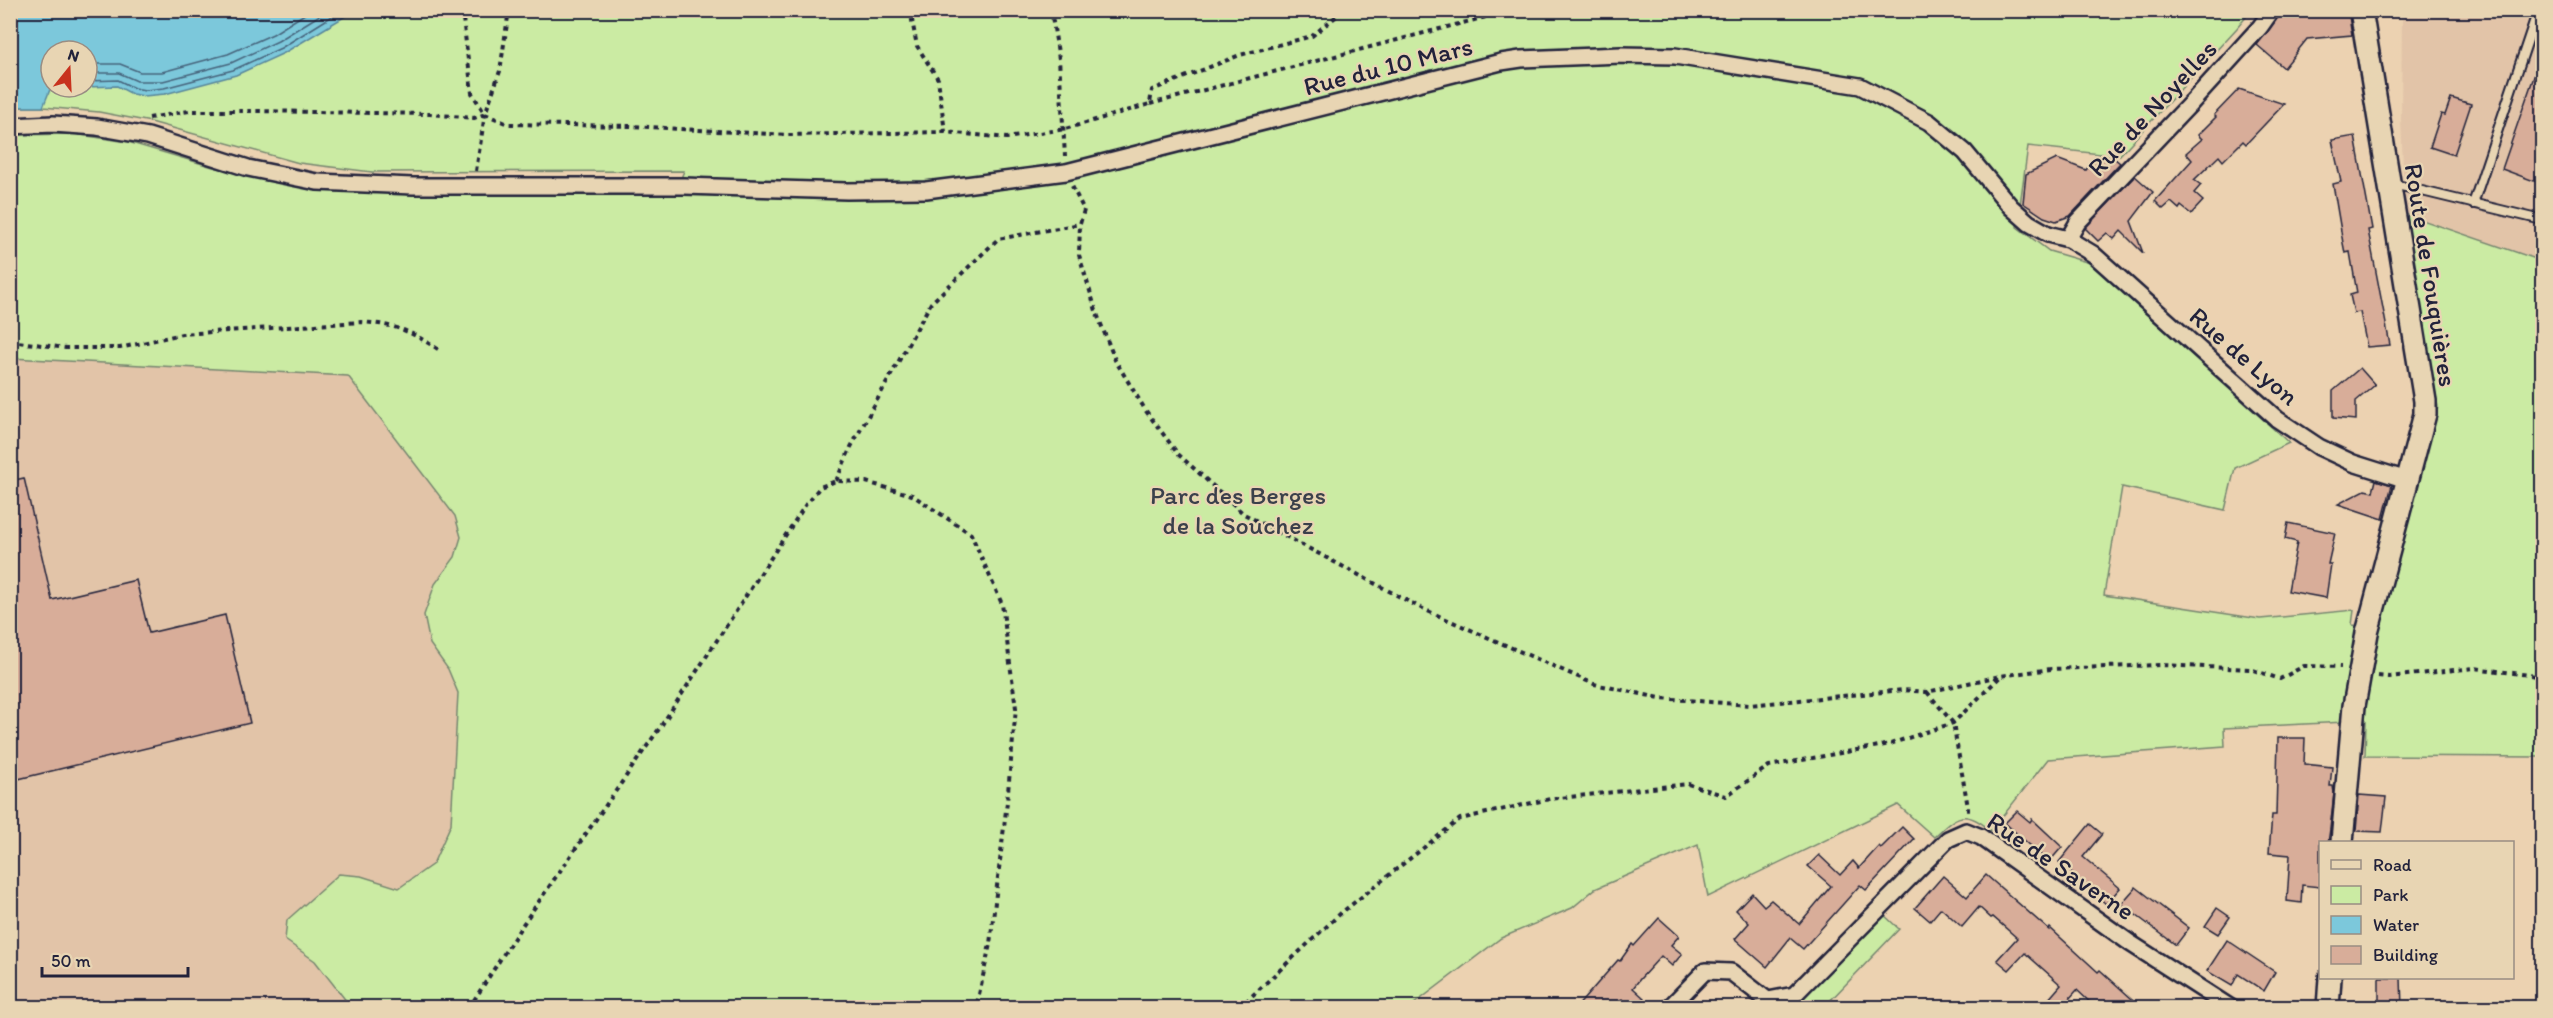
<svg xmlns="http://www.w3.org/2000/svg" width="2553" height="1018" viewBox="0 0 2553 1018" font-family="Itim,sans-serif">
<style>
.built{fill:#e2c4a8}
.green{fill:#cbeba3;stroke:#76866f;stroke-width:1.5;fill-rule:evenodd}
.water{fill:#7cc8db;stroke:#58869b;stroke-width:1.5}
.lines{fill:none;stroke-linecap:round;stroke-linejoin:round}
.shore{stroke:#46647b;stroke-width:1.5}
.building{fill:#d8ad99;stroke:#22223b;stroke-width:1.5}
.lane-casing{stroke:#22223b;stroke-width:12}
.street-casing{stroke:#22223b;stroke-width:20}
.secondary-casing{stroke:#22223b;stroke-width:26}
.path{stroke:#22223b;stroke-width:4;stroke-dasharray:4.5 4.5;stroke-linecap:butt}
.lane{stroke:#e8d5b3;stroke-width:8}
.street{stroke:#e8d5b3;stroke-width:15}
.secondary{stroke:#e8d5b3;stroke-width:21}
.labels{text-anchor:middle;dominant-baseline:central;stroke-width:4.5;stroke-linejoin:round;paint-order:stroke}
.street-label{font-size:26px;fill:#22223b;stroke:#e8d5b3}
.park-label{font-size:26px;fill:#3b404b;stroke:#e8d5b3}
</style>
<rect width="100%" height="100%" fill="#ecd2b1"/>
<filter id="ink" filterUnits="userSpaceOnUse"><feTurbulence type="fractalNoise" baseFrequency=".0167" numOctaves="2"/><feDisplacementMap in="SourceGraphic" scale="12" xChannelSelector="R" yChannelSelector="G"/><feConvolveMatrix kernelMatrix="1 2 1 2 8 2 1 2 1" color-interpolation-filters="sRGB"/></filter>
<g filter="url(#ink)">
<g class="built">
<path d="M2402,11H2542V261L2405,214L2401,119Z"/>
<path d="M10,358L348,376L455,516L461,537L455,557L435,584L430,644L448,669L458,693L451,824L433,864L399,888L361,876L285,940L315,961L351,1007H11Z"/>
</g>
<g class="green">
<path d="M11,11H2251L2237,28L2119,156L2028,146L2017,227L2049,251L2090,263L2289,443L2235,468L2225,510L2122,487L2104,595L2260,619L2354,610L2352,625L2380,628L2438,407L2405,214L2542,261V757L2365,756L2366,721L2224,728L2225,746L2048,759L1991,831C1965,808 1957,815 1934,837L1898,805L1708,897L1698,845L1595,889L1572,908L1501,938L1410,1007H351L315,961L285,940L287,920L339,874L361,876L399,888L433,864L451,824L458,693L448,669L430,644L424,615L435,584L455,557L461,537L455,516L348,376L11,358L10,135L74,134L128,142L213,167L297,185L364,192H675L684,171L372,172L299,163L151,122L99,112L43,107H11ZM51,51H87V87H51Z"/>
<path d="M1883,914L1899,929L1824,1007H1805L1799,1002Z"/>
</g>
<path class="water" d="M10,11L11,10L354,11L284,53L236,75L165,94L144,96L132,94L117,86L87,87V51H51V87H69H51L43,107H11Z"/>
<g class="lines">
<g class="shore">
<path d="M87,64H120L140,72H162L228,54L273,34L311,10"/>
<path d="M87,73H119L137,81H163L231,63L278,41L328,10"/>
<path d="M87,81L118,80L134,88L145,90L164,88L233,70L281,48L342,10"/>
</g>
</g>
<g class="building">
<path d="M2283,10H2348L2352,35L2307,39L2284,68L2257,45Z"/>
<path d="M2540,59H2542V184L2502,169Z"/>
<path d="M2239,89L2284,104L2246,144L2243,141L2223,161L2219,156L2194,180L2201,185L2194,193L2203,201L2191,214L2181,206L2179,209L2171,202L2163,209L2155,201L2192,160L2186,153L2202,139L2198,135L2216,117L2214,115Z"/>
<path d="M2451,98L2471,104L2454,155L2430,147L2441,114L2445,115Z"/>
<path d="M2355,136L2372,229L2368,230L2390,345L2367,347L2360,312L2354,313L2350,295L2357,293L2350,252L2345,253L2343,243L2333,184L2341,182L2332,140Z"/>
<path d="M2097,156L2115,159L2120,163L2070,216L2056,221L2044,217L2023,203L2026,174L2057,159L2086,170Z"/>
<path d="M2135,176L2153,192L2131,221L2143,253L2121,231L2114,239L2107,233L2098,241L2085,228Z"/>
<path d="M2360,368L2375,385L2356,401V420L2333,418V391Z"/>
<path d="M24,478L52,600L136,580L149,633L225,615L250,723L10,781V481Z"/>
<path d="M2376,480L2392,485L2383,519L2338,504L2365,490L2373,492Z"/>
<path d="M2288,523L2335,533L2328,564H2331L2326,598L2288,591L2297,542L2285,539Z"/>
<path d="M2278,738H2305L2304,764L2332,767L2330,786H2333L2334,793L2330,829L2328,843H2320V887L2302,885L2301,903L2287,901L2290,855L2269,853L2272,815H2276Z"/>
<path d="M2359,795L2386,797L2382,832L2356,831Z"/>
<path d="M2017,811L2030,822L2032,819L2062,847L2049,862L2005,823Z"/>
<path d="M2090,824L2102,834L2083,857L2120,888L2106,904L2059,862Z"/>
<path d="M1902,827L1914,839L1866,890L1860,885L1803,949L1790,938L1767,967L1735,939L1749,923L1736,910L1752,893L1764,906L1771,900L1799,924L1831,886L1808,866L1819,855L1840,875L1853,861L1859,868L1879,846L1881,848Z"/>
<path d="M1986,875L2049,930L2050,928L2098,972L2100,970L2142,1008H2096L2077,990L2061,1008H2041L2061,985L2025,953L2009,970L1997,960L2017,938L1993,917L1991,918L1979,907L1962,927L1941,908L1930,921L1915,908L1943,876L1967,897Z"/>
<path d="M2136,887L2189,928L2176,945L2121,904Z"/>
<path d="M2217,908L2230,917L2218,934L2205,926Z"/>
<path d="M1659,918L1679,936L1671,945L1682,954L1672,966L1661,956L1640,979L1633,988L1644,998L1635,1008H1632L1622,999L1615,1008H1576L1618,960L1620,961L1632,944L1634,946Z"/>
<path d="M2227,940L2275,972L2264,991L2238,974L2232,986L2207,971Z"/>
<path d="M2379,978H2401L2402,1008H2379Z"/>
</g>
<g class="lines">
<defs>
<g id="lane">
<path d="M2393,184L2542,220"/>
<path d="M2473,204L2538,10"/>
</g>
<g id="street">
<path d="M10,126L53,124L97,127L148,136L248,168L317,182L413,186H684L847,191L926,190L1066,172L1501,62L1521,59L1621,55L1675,56L1860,86L1929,122L1965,152L2011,207L2029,223L2048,234L2068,239L2093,254L2277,419L2319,447L2353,463L2407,480"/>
<path d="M2068,239L2078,222L2192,102L2260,27L2272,10"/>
<path d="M1768,1000L1794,995L1948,839L1966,831L1981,837L2130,943L2231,1008"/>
<path d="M1669,1008L1705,971L1731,972L1775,1006"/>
</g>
<g id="secondary">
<path d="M2342,842L2354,706L2367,633L2425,414V401L2361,10"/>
<path d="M2328,1008L2330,978"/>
</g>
</defs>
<use href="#lane" class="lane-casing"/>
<use href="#street" class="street-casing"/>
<use href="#secondary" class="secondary-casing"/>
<g class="path">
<path d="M462,10L472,93L485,114L508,124L630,126L787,135L945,132L1007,138L1065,129L1150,104L1152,90L1240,55L1312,36L1344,10"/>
<path d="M910,10L917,46L938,79L945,132"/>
<path d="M1051,10L1059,59L1065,156"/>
<path d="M1150,104L1513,10"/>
<path d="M149,118L189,111H257L430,114L474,118L485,114"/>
<path d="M476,171L485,114L500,71L509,10"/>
<path d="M1072,186L1084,210L1080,224L1079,255L1097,314L1115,360L1146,411L1178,454L1244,514L1421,608L1594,684L1660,698L1749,705L1903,690L1927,692L2000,676L2051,669L2160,665L2250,669L2280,679L2304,666L2341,667"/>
<path d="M10,341L66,348H120L182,334L361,322C398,325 410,331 441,351"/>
<path d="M836,481L851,447L931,303L998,239L1080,224"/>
<path d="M2378,676L2389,677L2474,668L2537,676L2542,674"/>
<path d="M1927,692L1953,723L1968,807V815"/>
<path d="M469,1008L521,927L661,726L806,504L820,487L836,481L866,482L912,495L971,534L1002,604L1016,708L1007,802L990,944L976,1008"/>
<path d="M1239,1008L1341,913L1460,819L1550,799L1688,784L1726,796L1769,766L1890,744L1953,723L2000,677"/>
</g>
<use href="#lane" class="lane"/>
<use href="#street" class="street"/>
<use href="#secondary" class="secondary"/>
</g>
</g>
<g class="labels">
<g class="street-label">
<text transform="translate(1388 66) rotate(-14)">Rue du 10 Mars</text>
<text transform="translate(2152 108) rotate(-47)">Rue de Noyelles</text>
<text transform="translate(2431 275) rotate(81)">Route de Fouquières</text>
<text transform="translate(2244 356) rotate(41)">Rue de Lyon</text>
<text transform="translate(2061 866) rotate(34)">Rue de Saverne</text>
</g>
<g class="park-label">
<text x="1238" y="495">Parc des Berges<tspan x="1238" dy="30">de la Souchez</tspan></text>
</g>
</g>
<rect width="2553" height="1018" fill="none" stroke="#e8d5b3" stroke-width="36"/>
<rect x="18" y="18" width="2517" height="982" fill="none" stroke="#22223b" stroke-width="2" filter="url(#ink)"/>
<rect x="2319" y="841" width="195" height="138" fill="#e8d5b3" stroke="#998d83" stroke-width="1.5"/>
<rect x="2331" y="860" width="30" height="9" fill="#e8d5b3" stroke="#998d83" stroke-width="1.5"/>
<text x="2373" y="871" font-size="18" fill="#22223b">Road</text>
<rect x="2331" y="886" width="30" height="18" fill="#cbeba3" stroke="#998d83" stroke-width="1.5"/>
<text x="2373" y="901" font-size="18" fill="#22223b">Park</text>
<rect x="2331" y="916" width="30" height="18" fill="#7cc8db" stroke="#998d83" stroke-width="1.5"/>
<text x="2373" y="931" font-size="18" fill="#22223b">Water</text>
<rect x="2331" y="946" width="30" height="18" fill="#d8ad99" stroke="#998d83" stroke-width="1.5"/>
<text x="2373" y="961" font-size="18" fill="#22223b">Building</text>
<g transform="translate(69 69) rotate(18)"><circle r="28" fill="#e8d5b3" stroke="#998d83" stroke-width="1.5"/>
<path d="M0-4.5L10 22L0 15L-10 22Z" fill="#c8321e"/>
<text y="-9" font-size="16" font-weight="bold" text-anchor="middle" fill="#22223b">N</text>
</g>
<path d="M42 967v9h146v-9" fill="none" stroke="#22223b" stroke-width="3"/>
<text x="51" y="967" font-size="18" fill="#22223b" stroke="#e8d5b3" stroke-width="4.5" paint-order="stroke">50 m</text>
</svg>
